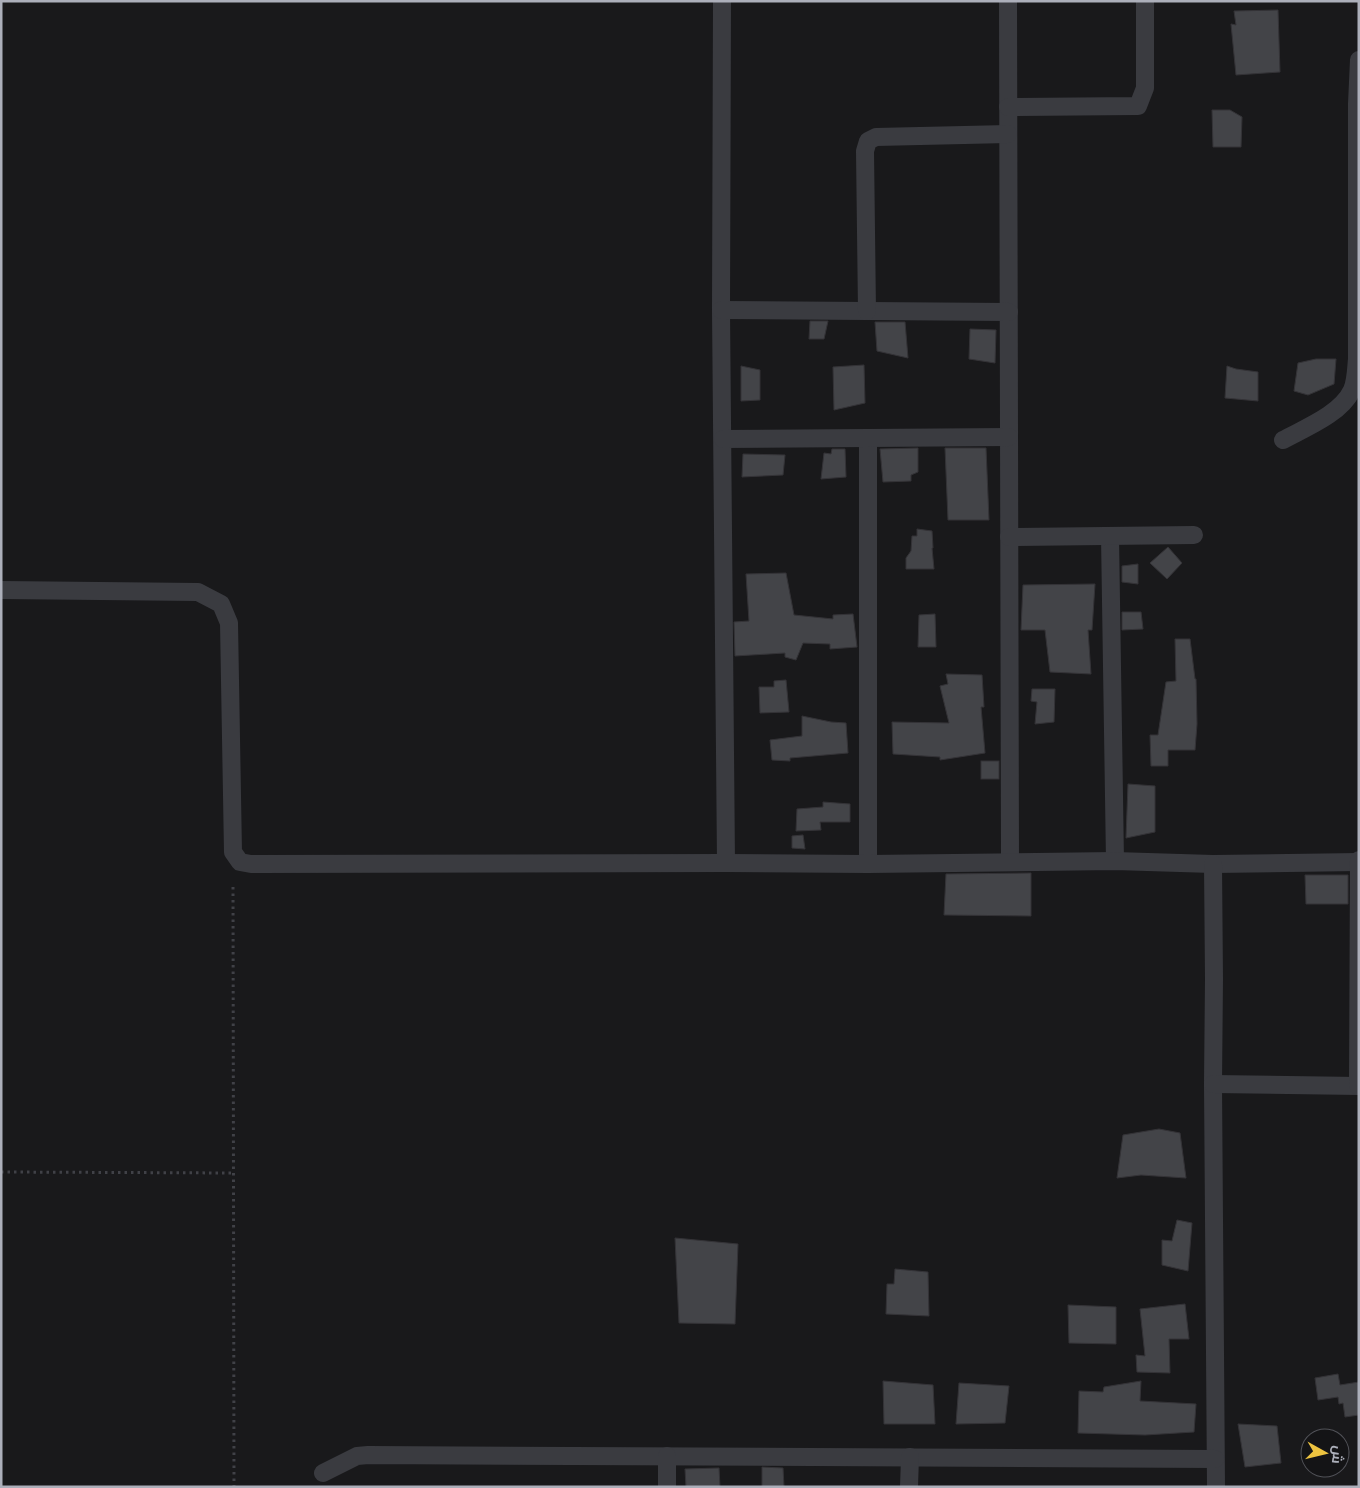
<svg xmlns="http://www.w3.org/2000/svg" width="1360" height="1488" viewBox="0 0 1360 1488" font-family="Quicksand,Cairo,sans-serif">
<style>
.building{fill:#434448;stroke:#343337}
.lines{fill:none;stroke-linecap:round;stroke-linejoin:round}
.path{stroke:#404147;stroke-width:3;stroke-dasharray:2.5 4;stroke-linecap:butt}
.minor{stroke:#3a3b40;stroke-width:18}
</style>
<rect width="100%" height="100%" fill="#19191b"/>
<g class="building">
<path d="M1278,10L1280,72L1236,75L1231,24L1236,25L1234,11Z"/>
<path d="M1212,110H1230L1242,117L1241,147H1213Z"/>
<path d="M810,321H828L824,339H809Z"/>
<path d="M875,322H905L908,358L877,351Z"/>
<path d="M970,329L996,330L995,363L969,359Z"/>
<path d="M1316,359H1336L1334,384L1308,395L1294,391L1298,363Z"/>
<path d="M864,365L865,403L834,410L833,367Z"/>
<path d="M741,366L760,370V400L741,401Z"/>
<path d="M1227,366L1236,369L1258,372V401L1225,398Z"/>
<path d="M918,448V472L911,475V481L883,482L880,449Z"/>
<path d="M945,448H986L989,520H948Z"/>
<path d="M832,449H845L846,477L821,479L824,453L831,454Z"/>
<path d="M743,454L785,455L783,475L742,477Z"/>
<path d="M917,529L932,531L933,548H932L934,569H906V558L911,551L912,536H917Z"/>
<path d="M1168,547L1182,563L1167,579L1150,563Z"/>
<path d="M1138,564V584L1122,582V566Z"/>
<path d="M786,573L794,615L833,619V615L853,614L857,647L830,649V644L803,643L796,660L785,657V653L735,656L734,622L749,621L746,574Z"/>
<path d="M1095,584L1092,630H1088L1091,674L1050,672L1045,630H1021L1023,585Z"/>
<path d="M1122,612H1141L1143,629L1122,630Z"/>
<path d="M935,614L936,647H918L919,615Z"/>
<path d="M1175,639H1190L1195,679H1196L1197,724L1195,750H1168V766H1151L1150,735H1158L1166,682L1176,681Z"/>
<path d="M946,674L982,675L984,707H981L985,753L940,760V757L893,754L892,722L949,723L940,686L948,684Z"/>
<path d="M786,680L789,712L760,713L759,687H774V681Z"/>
<path d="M1032,689H1055L1054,722L1035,724L1037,702L1031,701Z"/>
<path d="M802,716L831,722L846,723L848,753L790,758V761L772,760L770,740L802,736Z"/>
<rect x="981" y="761" width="18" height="18"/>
<path d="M1128,784L1155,786V832L1126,838Z"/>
<path d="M823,802L850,804V822H820L821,830L796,831L797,809L823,807Z"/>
<path d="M803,835L805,849L792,848V836Z"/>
<path d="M1031,873V916L944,915L946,874Z"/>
<path d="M1305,875H1348V904H1306Z"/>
<path d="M1159,1129L1180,1133L1186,1178L1141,1175L1117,1178L1123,1135Z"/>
<path d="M1177,1220L1192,1223L1188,1271L1162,1265V1240L1172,1241Z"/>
<path d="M675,1238L738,1244L735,1324L679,1323Z"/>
<path d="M895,1269L928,1272L929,1316L886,1314L887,1284H894Z"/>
<path d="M1185,1304L1189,1339H1169L1170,1373L1137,1372L1136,1355L1145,1356L1140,1309Z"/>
<path d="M1068,1305L1116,1307V1344L1069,1343Z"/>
<path d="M1338,1374L1340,1385L1359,1382V1415L1345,1417L1343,1403L1339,1404L1338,1397L1318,1400L1315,1378Z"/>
<path d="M883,1381L933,1385L935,1424H884Z"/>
<path d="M1141,1381L1140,1401L1196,1404L1194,1432L1145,1435L1078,1433L1079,1391L1103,1392L1104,1387Z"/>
<path d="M959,1383L1009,1386L1005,1423L956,1424Z"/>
<path d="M1238,1424L1277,1426L1281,1463L1245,1467Z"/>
<path d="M762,1467L783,1468L784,1487H762Z"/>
<path d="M719,1468L720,1487H686L685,1469Z"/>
</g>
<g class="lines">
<g class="path">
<path d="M233,887L234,1487"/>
<path d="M1,1172L234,1173"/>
</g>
<g class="minor">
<path d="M722,1L721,310L726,863"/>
<path d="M1008,1L1010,862"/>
<path d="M1008,107L1138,106L1145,88V1"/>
<path d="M721,310L1009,312"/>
<path d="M867,311L865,151L868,141L876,137L1008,134"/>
<path d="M868,438V864"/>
<path d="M723,439L1009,437"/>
<path d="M1283,440C1305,428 1341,414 1352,390C1356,381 1356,368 1357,359V104L1359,60"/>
<path d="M1110,536L1115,861"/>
<path d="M1009,537L1194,535"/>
<path d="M1,590L198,592L221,604L229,623L233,852L240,862L251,864L726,863L868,864L1115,861L1213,864L1359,862"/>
<path d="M1213,864L1214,979L1213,1084L1216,1487"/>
<path d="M1213,1084L1359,1086"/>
<path d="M1358,1086L1359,860"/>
<path d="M323,1473L357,1456L368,1455L1215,1459"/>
<path d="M667,1487V1456"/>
<path d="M909,1487L910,1457"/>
</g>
</g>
<rect width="1360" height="1488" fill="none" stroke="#acafba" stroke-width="5"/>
<g transform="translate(1325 1453) rotate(98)"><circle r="24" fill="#141416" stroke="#515258"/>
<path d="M0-4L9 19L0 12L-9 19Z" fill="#edc340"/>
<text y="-8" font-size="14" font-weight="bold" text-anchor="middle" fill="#acafba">ش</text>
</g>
</svg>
